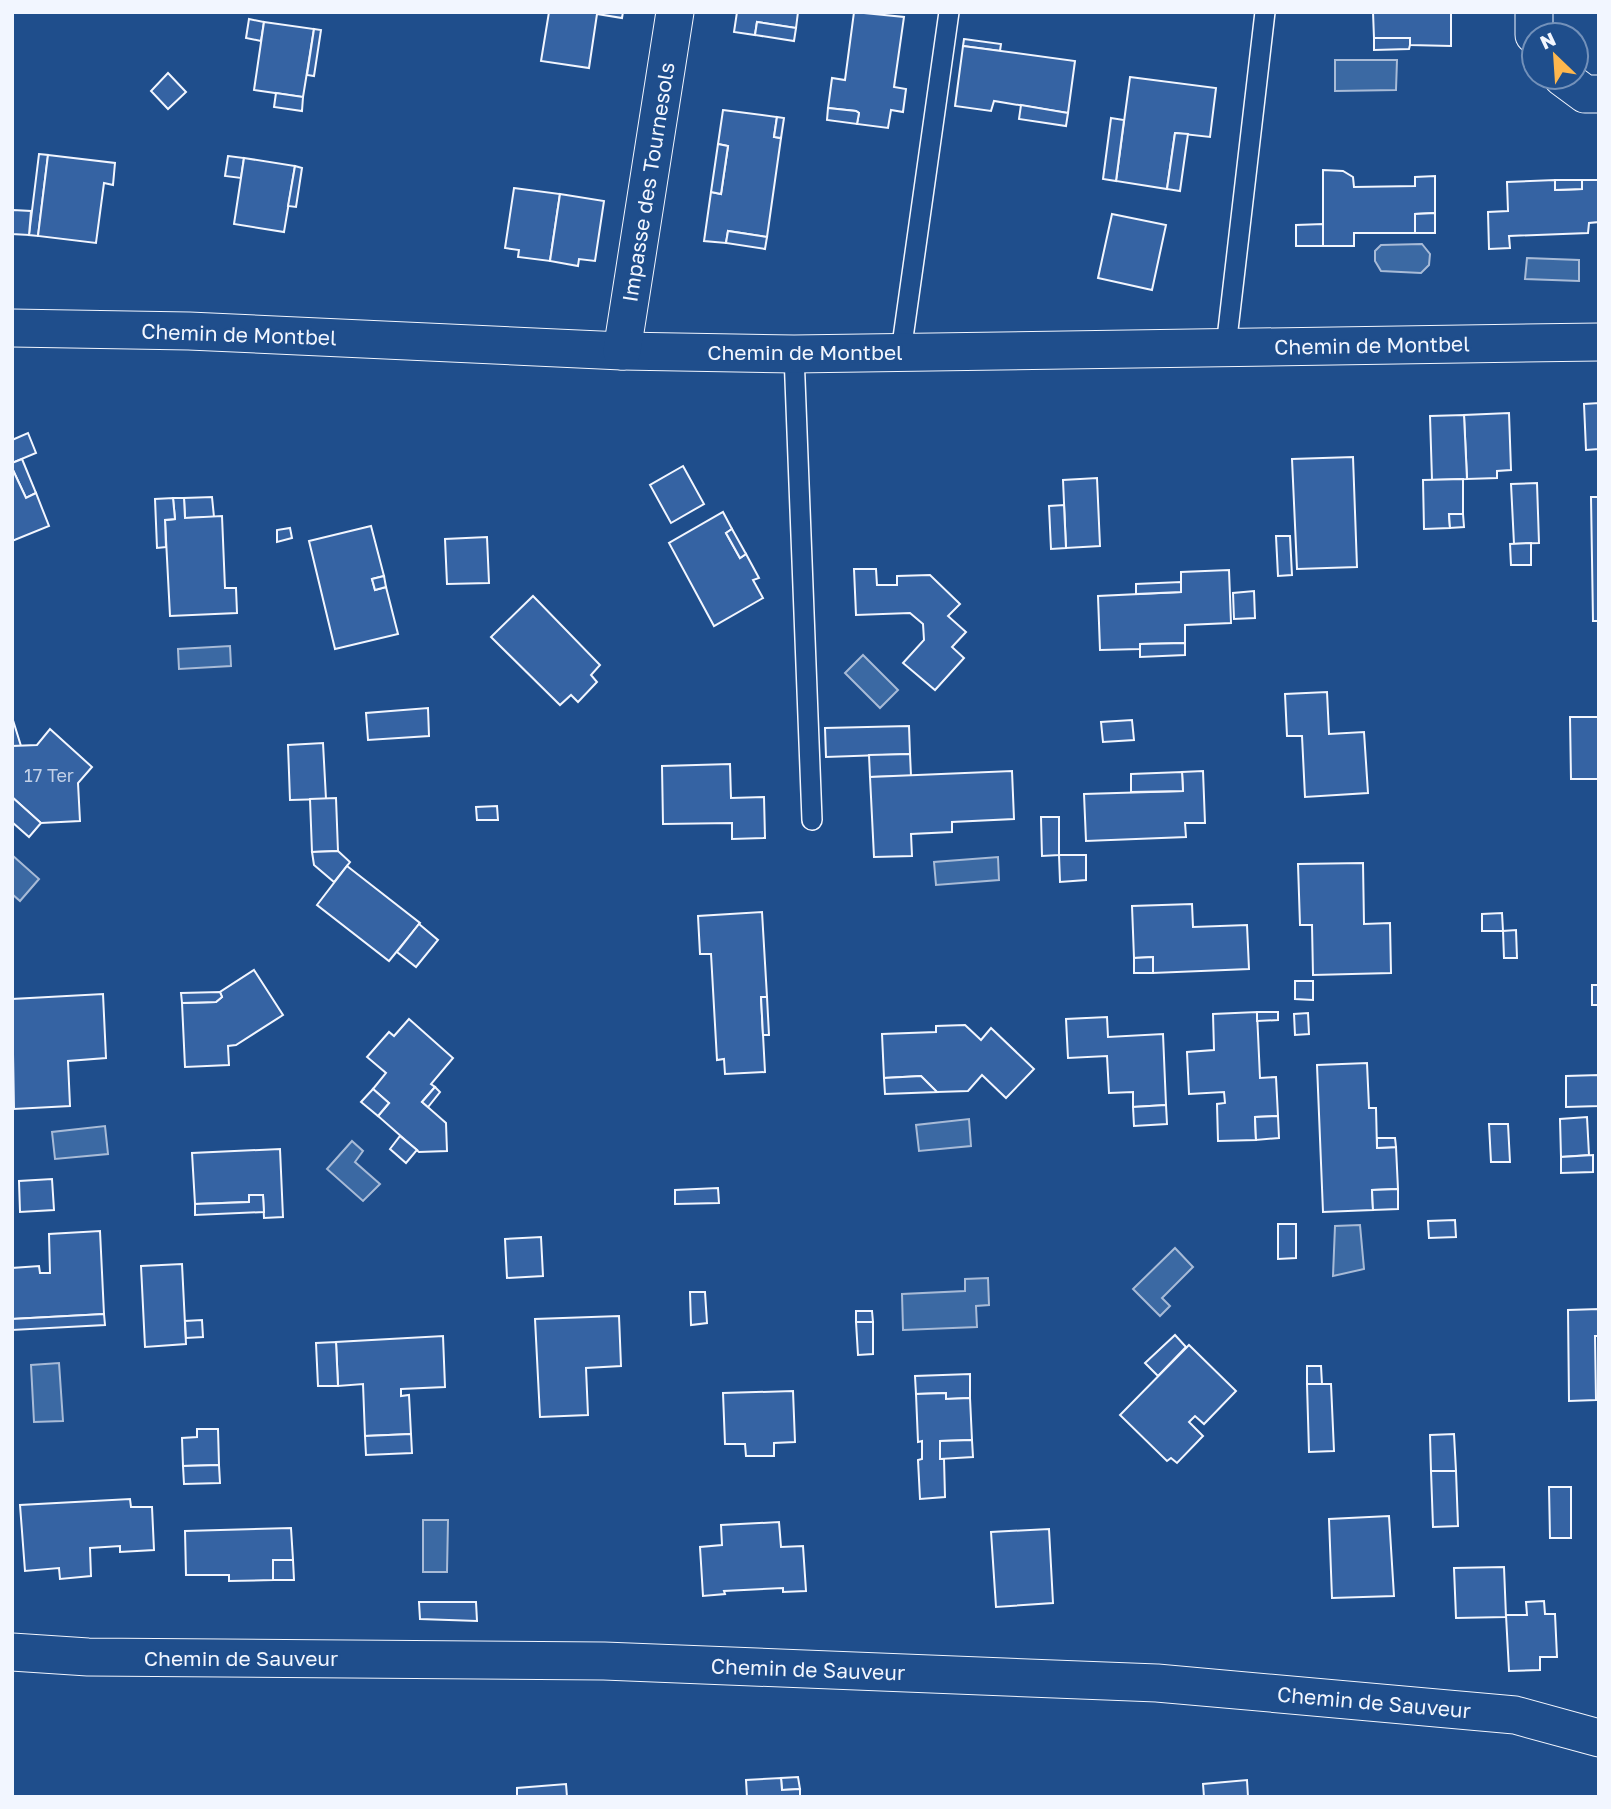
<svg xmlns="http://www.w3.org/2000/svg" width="1611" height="1809" viewBox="0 0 1611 1809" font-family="'Golos Text',sans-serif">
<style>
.water{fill:#3b69a3;stroke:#a8bbd7;stroke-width:2}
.building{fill:#3563a3;stroke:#f2f6ff;stroke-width:2}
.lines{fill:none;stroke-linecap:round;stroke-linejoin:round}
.service-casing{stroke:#f2f6ff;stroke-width:22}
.minor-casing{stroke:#f2f6ff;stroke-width:39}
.service{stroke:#1f4e8c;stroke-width:19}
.minor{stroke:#1f4e8c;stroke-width:37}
.labels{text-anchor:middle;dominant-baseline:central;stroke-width:5;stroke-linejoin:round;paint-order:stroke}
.number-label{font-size:18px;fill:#c3d1e8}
.street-label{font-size:21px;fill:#f2f6ff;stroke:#1f4e8c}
</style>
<rect width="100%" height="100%" fill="#1f4e8c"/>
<g class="water">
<path d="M1335,60H1397L1396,90L1335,91Z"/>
<path d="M1422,244L1430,254L1429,265L1421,273L1381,271L1375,261V251L1381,245Z"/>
<path d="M1527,258L1579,260V281L1525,279Z"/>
<path d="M230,646L231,666L179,669L178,649Z"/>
<path d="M863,655L898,690L880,708L845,673Z"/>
<path d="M12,855L39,879L20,901L12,894Z"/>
<path d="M998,857L999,880L936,885L934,862Z"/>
<path d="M969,1119L971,1146L919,1151L916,1125Z"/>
<path d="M105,1126L108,1154L55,1159L52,1132Z"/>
<path d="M352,1141L363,1151L355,1162L380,1184L363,1201L327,1169Z"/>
<path d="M1360,1225L1364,1269L1333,1276L1335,1226Z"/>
<path d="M1175,1248L1193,1267L1162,1298L1170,1306L1160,1316L1133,1289Z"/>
<path d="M988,1278L989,1305L976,1306L977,1327L903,1330L902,1294L965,1291V1279Z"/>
<path d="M59,1363L63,1421L34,1422L31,1365Z"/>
<path d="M423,1520H448L447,1572H423Z"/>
</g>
<g class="building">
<path d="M549,12H623L622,18L597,14L589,68L541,61Z"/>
<path d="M737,12H798L796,28L757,22L755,35L734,32Z"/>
<path d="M854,12L904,17L894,87L906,89L903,112L891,110L888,128L857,124L859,113L856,111L828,108L832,78L845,80Z"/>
<path d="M1373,12H1451V46L1410,45V38H1374Z"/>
<path d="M249,19L264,22L261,41L246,38Z"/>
<path d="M264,22L314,29L303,97L254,90Z"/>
<path d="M757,22L796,28L794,41L755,35Z"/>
<path d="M314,29L321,30L314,76L307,75Z"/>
<path d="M1374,38H1410V45L1409,49L1374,50Z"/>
<path d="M964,39L1001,44L1000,51L963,46Z"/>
<path d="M963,46L1075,61L1068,113L994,101L991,111L955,106Z"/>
<path d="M168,73L186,92L168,109L151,91Z"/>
<path d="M1130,77L1216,88L1210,137L1175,133L1167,189L1116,181Z"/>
<path d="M276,93L303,97L302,111L274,107Z"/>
<path d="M1021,105L1068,113L1066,126L1019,119Z"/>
<path d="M828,108L856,111L859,113L857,124L827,120Z"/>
<path d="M723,110L777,117L774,137L781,138L767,237L728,231L726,243L704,241L711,192L721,194L728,146L718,144Z"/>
<path d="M777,117L784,118L781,138L774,137Z"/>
<path d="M1111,118L1124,120L1116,181L1103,179Z"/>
<path d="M1175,133L1188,134L1180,191L1167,189Z"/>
<path d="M718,144L728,146L721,194L711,192Z"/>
<path d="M39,154L48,155L38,236L29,235Z"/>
<path d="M48,155L115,163L113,185L104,183L96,243L38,236Z"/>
<path d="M228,156L244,158L241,178L225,176Z"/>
<path d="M244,158L295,166L284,232L234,224Z"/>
<path d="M295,166L302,168L296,207L288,206Z"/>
<path d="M1323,170L1343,171L1353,177L1354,187L1415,186V177L1435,176V213L1415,214V233H1354V246H1323Z"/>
<path d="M1555,180V190L1582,189V180H1599V222L1589,223L1588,233L1509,236L1510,248L1489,249L1488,212L1508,211L1507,182Z"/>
<path d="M1555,180H1582V189L1555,190Z"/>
<path d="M514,188L560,194L550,261L518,257L519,250L505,248Z"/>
<path d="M560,194L604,201L595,261L579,259L578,266L550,261Z"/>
<path d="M13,210L31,211L29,235L12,234Z"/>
<path d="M1435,213V233H1415V214Z"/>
<path d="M1112,214L1166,225L1152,290L1098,278Z"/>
<path d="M1323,224V246H1296V225Z"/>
<path d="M728,231L767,237L765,249L726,243Z"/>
<path d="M1599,403V449L1586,450L1584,404Z"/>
<path d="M1509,413L1511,470L1497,471V478L1467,479L1464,415Z"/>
<path d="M1464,415L1467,479L1432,480L1430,416Z"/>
<path d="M28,433L36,453L12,463V440Z"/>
<path d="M1353,457L1357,567L1297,569L1292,459Z"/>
<path d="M22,459L36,493L26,498L12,468V463Z"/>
<path d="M683,466L704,504L671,523L650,485Z"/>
<path d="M12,468L26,498L36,493L49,526L12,541Z"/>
<path d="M1097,478L1100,546L1066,548L1063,480Z"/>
<path d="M1463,479V514H1449L1450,528L1424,529L1423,480Z"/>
<path d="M1537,483L1539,543L1514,544L1511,484Z"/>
<path d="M212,497L214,517L185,518L184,498Z"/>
<path d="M1591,497H1599V621H1593Z"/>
<path d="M173,498H184L185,518L222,516L225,588H236L237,613L170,616L165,520L175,519Z"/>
<path d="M173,498L175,519L165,520L166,547L157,548L155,499Z"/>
<path d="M1064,505L1066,548L1051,549L1049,506Z"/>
<path d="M723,512L732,529L726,533L740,558L746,554L759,578L753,580L763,598L714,626L669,543Z"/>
<path d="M1449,514H1463L1464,527L1450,528Z"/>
<path d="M371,526L384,576L372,579L375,590L386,587L398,634L335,649L309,541Z"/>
<path d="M290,528L292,538L277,542V530Z"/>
<path d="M732,529L746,554L740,558L726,533Z"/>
<path d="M1276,536H1290L1292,575L1278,576Z"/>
<path d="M487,537L489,583L447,584L445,539Z"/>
<path d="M1531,543V565H1511L1510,544Z"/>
<path d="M854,569H876L877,585H897V576L930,575L960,604L948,616L966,632L952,647L964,658L935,690L903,663L924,640L923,624L910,613L856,615Z"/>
<path d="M1229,570L1231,623L1185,625V643L1140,644V649L1100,650L1098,596L1181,592V572Z"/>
<path d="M384,576L386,587L375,590L372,579Z"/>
<path d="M1181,582V592L1136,594V584Z"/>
<path d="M1254,591L1255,618L1234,619L1233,593Z"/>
<path d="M533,596L600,665L591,675L597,682L578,702L571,695L560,705L491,637Z"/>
<path d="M1185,643V655L1140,657V644Z"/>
<path d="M1327,692L1329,734L1364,732L1368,793L1305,797L1302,736H1287L1285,694Z"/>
<path d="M428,708L429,736L368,740L366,713Z"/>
<path d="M12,717L21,746H12Z"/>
<path d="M1570,717H1599V779H1571Z"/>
<path d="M1132,720L1134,740L1103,742L1101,722Z"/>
<path d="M909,726L910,754L826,757L825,728Z"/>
<path d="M50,729L92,767L78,783L80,821L41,823L12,797V746L37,745Z"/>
<path d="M323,743L326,799L290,800L288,745Z"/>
<path d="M910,754L911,776L870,777L869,755Z"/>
<path d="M730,764L731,798L764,797L765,838L732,839V823L663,824L662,766Z"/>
<path d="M1012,771L1014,819L952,822V832L911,834L912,856L874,857L870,777Z"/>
<path d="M1203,771L1205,823H1185L1186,837L1086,841L1084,794L1183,791L1182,772Z"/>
<path d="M1182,772L1183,791L1131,792V774Z"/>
<path d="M12,797L41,823L29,837L12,822Z"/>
<path d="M336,798L338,851L312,852L310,799Z"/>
<path d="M497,806L498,820H477L476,807Z"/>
<path d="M1041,817H1059V855L1042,856Z"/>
<path d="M338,851L350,862L334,882L314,865L312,852Z"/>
<path d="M1059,855H1086V880L1060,882Z"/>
<path d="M1363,863L1364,924L1390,923L1391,973L1313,975L1312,925H1300L1298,864Z"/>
<path d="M347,866L420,923L389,961L317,905Z"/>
<path d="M1192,904L1193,927L1247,925L1249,969L1153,973V957L1134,958L1132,906Z"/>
<path d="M762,912L767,997H761L765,1072L725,1074L724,1059L717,1060L711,954H700L698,916Z"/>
<path d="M1502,913L1503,931H1482V914Z"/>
<path d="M419,924L438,940L416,967L397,952Z"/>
<path d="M1516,930L1517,958H1504L1503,931Z"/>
<path d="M1153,957V973H1134V958Z"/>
<path d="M254,970L283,1015L236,1045L228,1046L229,1065L185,1067L182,1003L216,1002L222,997L220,992Z"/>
<path d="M1295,981H1313V1000L1295,999Z"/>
<rect x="1592" y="985" width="7" height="20"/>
<path d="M220,992L222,997L216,1002L182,1003L181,993Z"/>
<path d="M103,994L106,1058L68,1061L70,1106L14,1109L12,999Z"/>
<path d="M761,997H767L769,1035H763Z"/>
<path d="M1257,1012L1260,1078L1276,1077L1278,1116L1255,1117L1256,1140L1218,1141L1217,1104L1225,1103L1224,1092L1189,1094L1187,1052L1214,1050L1213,1014Z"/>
<path d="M1257,1012H1278V1020L1257,1021Z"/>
<path d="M1308,1013L1309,1034L1295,1035L1294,1014Z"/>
<path d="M1107,1017L1108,1037L1163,1034L1166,1105L1133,1107V1092L1109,1093L1107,1056L1068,1058L1066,1019Z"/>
<path d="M409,1019L453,1058L431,1084L435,1087L422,1102L446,1123L447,1151L419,1152L378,1116L389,1103L373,1089L386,1073L367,1057L389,1032L394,1036Z"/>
<path d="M965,1025L981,1040L991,1028L1034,1069L1006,1098L982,1075L968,1091L937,1092L921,1076L884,1078L882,1034L936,1032V1026Z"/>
<path d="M1367,1063L1369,1108H1376L1377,1148L1396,1147L1398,1189L1372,1190L1373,1210L1323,1212L1317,1065Z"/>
<path d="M1599,1075V1106L1566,1107V1076Z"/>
<path d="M921,1076L937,1092L885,1094L884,1078Z"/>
<path d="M435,1087L440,1092L428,1107L422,1102Z"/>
<path d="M373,1089L389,1103L378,1116L361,1102Z"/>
<path d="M1166,1105L1167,1124L1134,1126L1133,1107Z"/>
<path d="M1278,1116L1279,1138L1256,1140L1255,1117Z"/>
<path d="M1587,1117L1589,1155L1561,1157L1560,1119Z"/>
<path d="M1489,1124H1508L1510,1162H1491Z"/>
<path d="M400,1136L417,1150L406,1163L390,1149Z"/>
<path d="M1377,1138H1395L1396,1147L1377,1148Z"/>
<path d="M280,1149L283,1217L264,1218L263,1195H249V1202L195,1204L192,1153Z"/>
<path d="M1593,1155V1172L1561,1173V1157Z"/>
<path d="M52,1179L54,1210L20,1212L19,1181Z"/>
<path d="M718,1188L719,1203L675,1204V1190Z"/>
<path d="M1398,1189V1209L1373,1210L1372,1190Z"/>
<path d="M249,1195H263L264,1212L195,1215V1204L249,1202Z"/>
<path d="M1455,1220L1456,1237L1429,1238L1428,1221Z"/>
<path d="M1278,1224H1296V1258L1278,1259Z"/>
<path d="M100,1231L104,1314L12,1319V1268L39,1266L40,1273H50L49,1234Z"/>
<path d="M541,1237L543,1276L507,1278L505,1239Z"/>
<path d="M182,1264L186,1344L145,1347L141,1266Z"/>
<path d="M690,1292H705L707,1323L691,1325Z"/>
<path d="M1599,1309V1336H1595L1596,1400L1569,1401L1568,1310Z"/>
<path d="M856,1311H872L873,1322H856Z"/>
<path d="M104,1314L105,1325L12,1330V1319Z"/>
<path d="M619,1316L621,1366L586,1368L588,1415L540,1417L535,1319Z"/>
<path d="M202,1320L203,1337L186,1338L185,1321Z"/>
<path d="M856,1322H873V1354L858,1355Z"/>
<path d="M1175,1335L1186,1347L1158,1376L1145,1363Z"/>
<path d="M443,1336L445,1387L401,1389V1396L409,1395L411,1434L365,1436L363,1384L338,1386L336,1342Z"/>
<path d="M336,1342L338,1386H318L316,1343Z"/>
<path d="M1189,1345L1236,1391L1204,1424L1195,1416L1189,1422L1203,1436L1177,1463L1171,1458L1167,1461L1120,1415Z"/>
<path d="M1307,1366H1321L1322,1384H1307Z"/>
<path d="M970,1374V1398L946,1399V1393L916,1394L915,1376Z"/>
<path d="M1307,1384H1331L1334,1451L1309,1452Z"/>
<path d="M793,1391L795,1442L774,1443V1456H746L745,1444H725L723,1393Z"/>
<path d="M946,1393V1399L970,1398L972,1440L940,1441V1459H944L945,1497L920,1499L918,1460L922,1459V1441L918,1442L916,1394Z"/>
<path d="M197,1429H218L219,1465L183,1466L182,1438L197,1437Z"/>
<path d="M411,1434L412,1453L366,1455L365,1436Z"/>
<path d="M1454,1434L1456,1471H1431L1430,1435Z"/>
<path d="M972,1440L973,1457L940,1459V1441Z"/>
<path d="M219,1465L220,1483L184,1484L183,1466Z"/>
<path d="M1431,1471H1456L1458,1526L1433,1527Z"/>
<path d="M1549,1487H1571V1538H1550Z"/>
<path d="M130,1499L131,1507H152L154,1550L120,1552V1546L90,1548L91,1576L60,1579L59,1568L25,1571L20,1505Z"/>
<path d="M1389,1516L1394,1596L1332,1598L1329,1519Z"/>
<path d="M779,1522L781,1547L803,1546L806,1591L783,1592V1588L724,1591L725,1594L703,1596L700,1547L722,1545L721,1525Z"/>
<path d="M291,1528L293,1560H273V1580L229,1581V1575H186L185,1531Z"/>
<path d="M1049,1529L1053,1603L996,1607L991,1532Z"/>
<path d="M273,1560H293L294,1580H273Z"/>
<path d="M1504,1567L1506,1617L1456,1618L1454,1568Z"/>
<path d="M1544,1601L1545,1614H1555L1557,1657H1540V1670L1509,1671L1506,1615H1527L1526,1602Z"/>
<path d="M419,1602H476L477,1621L420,1619Z"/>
<path d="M798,1777L800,1789L782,1790L781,1778Z"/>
<path d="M781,1778L782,1790L800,1789V1797H747L746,1780Z"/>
<path d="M1247,1780L1248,1797H1204L1203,1784Z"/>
<path d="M566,1784L567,1797H517V1788Z"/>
</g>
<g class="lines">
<defs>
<g id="service">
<path d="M1226,347L1265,12"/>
<path d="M901,352L949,12"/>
<path d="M794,354L812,820"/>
</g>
<g id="minor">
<path d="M1534,12V35"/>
<path d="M1562,77L1585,94H1599"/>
<path d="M12,328L189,331L622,351L794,354L1599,342"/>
<path d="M622,351L675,12"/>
<path d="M12,1652L88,1657L604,1661L1157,1683L1515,1715L1599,1738"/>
</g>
</defs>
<use href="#service" class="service-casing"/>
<use href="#minor" class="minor-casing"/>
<use href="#service" class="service"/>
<use href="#minor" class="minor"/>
</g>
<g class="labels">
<g class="number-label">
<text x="49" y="775">17 Ter</text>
</g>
<g class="street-label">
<text transform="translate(648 182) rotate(-81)">Impasse des Tournesols</text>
<text transform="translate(239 334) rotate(2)">Chemin de Montbel</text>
<text transform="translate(1372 345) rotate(-1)">Chemin de Montbel</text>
<text x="805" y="352">Chemin de Montbel</text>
<text x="241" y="1658">Chemin de Sauveur</text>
<text transform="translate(808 1669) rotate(2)">Chemin de Sauveur</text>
<text transform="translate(1374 1702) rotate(5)">Chemin de Sauveur</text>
</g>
</g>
<rect width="1611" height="1809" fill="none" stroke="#f2f6ff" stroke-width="28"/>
<g transform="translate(1555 56) rotate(335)"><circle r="33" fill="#1f4e8c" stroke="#7391ba" stroke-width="2"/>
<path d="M0-5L12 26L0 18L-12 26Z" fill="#ffb74d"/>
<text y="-10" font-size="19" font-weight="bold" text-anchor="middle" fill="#f2f6ff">N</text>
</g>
</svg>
